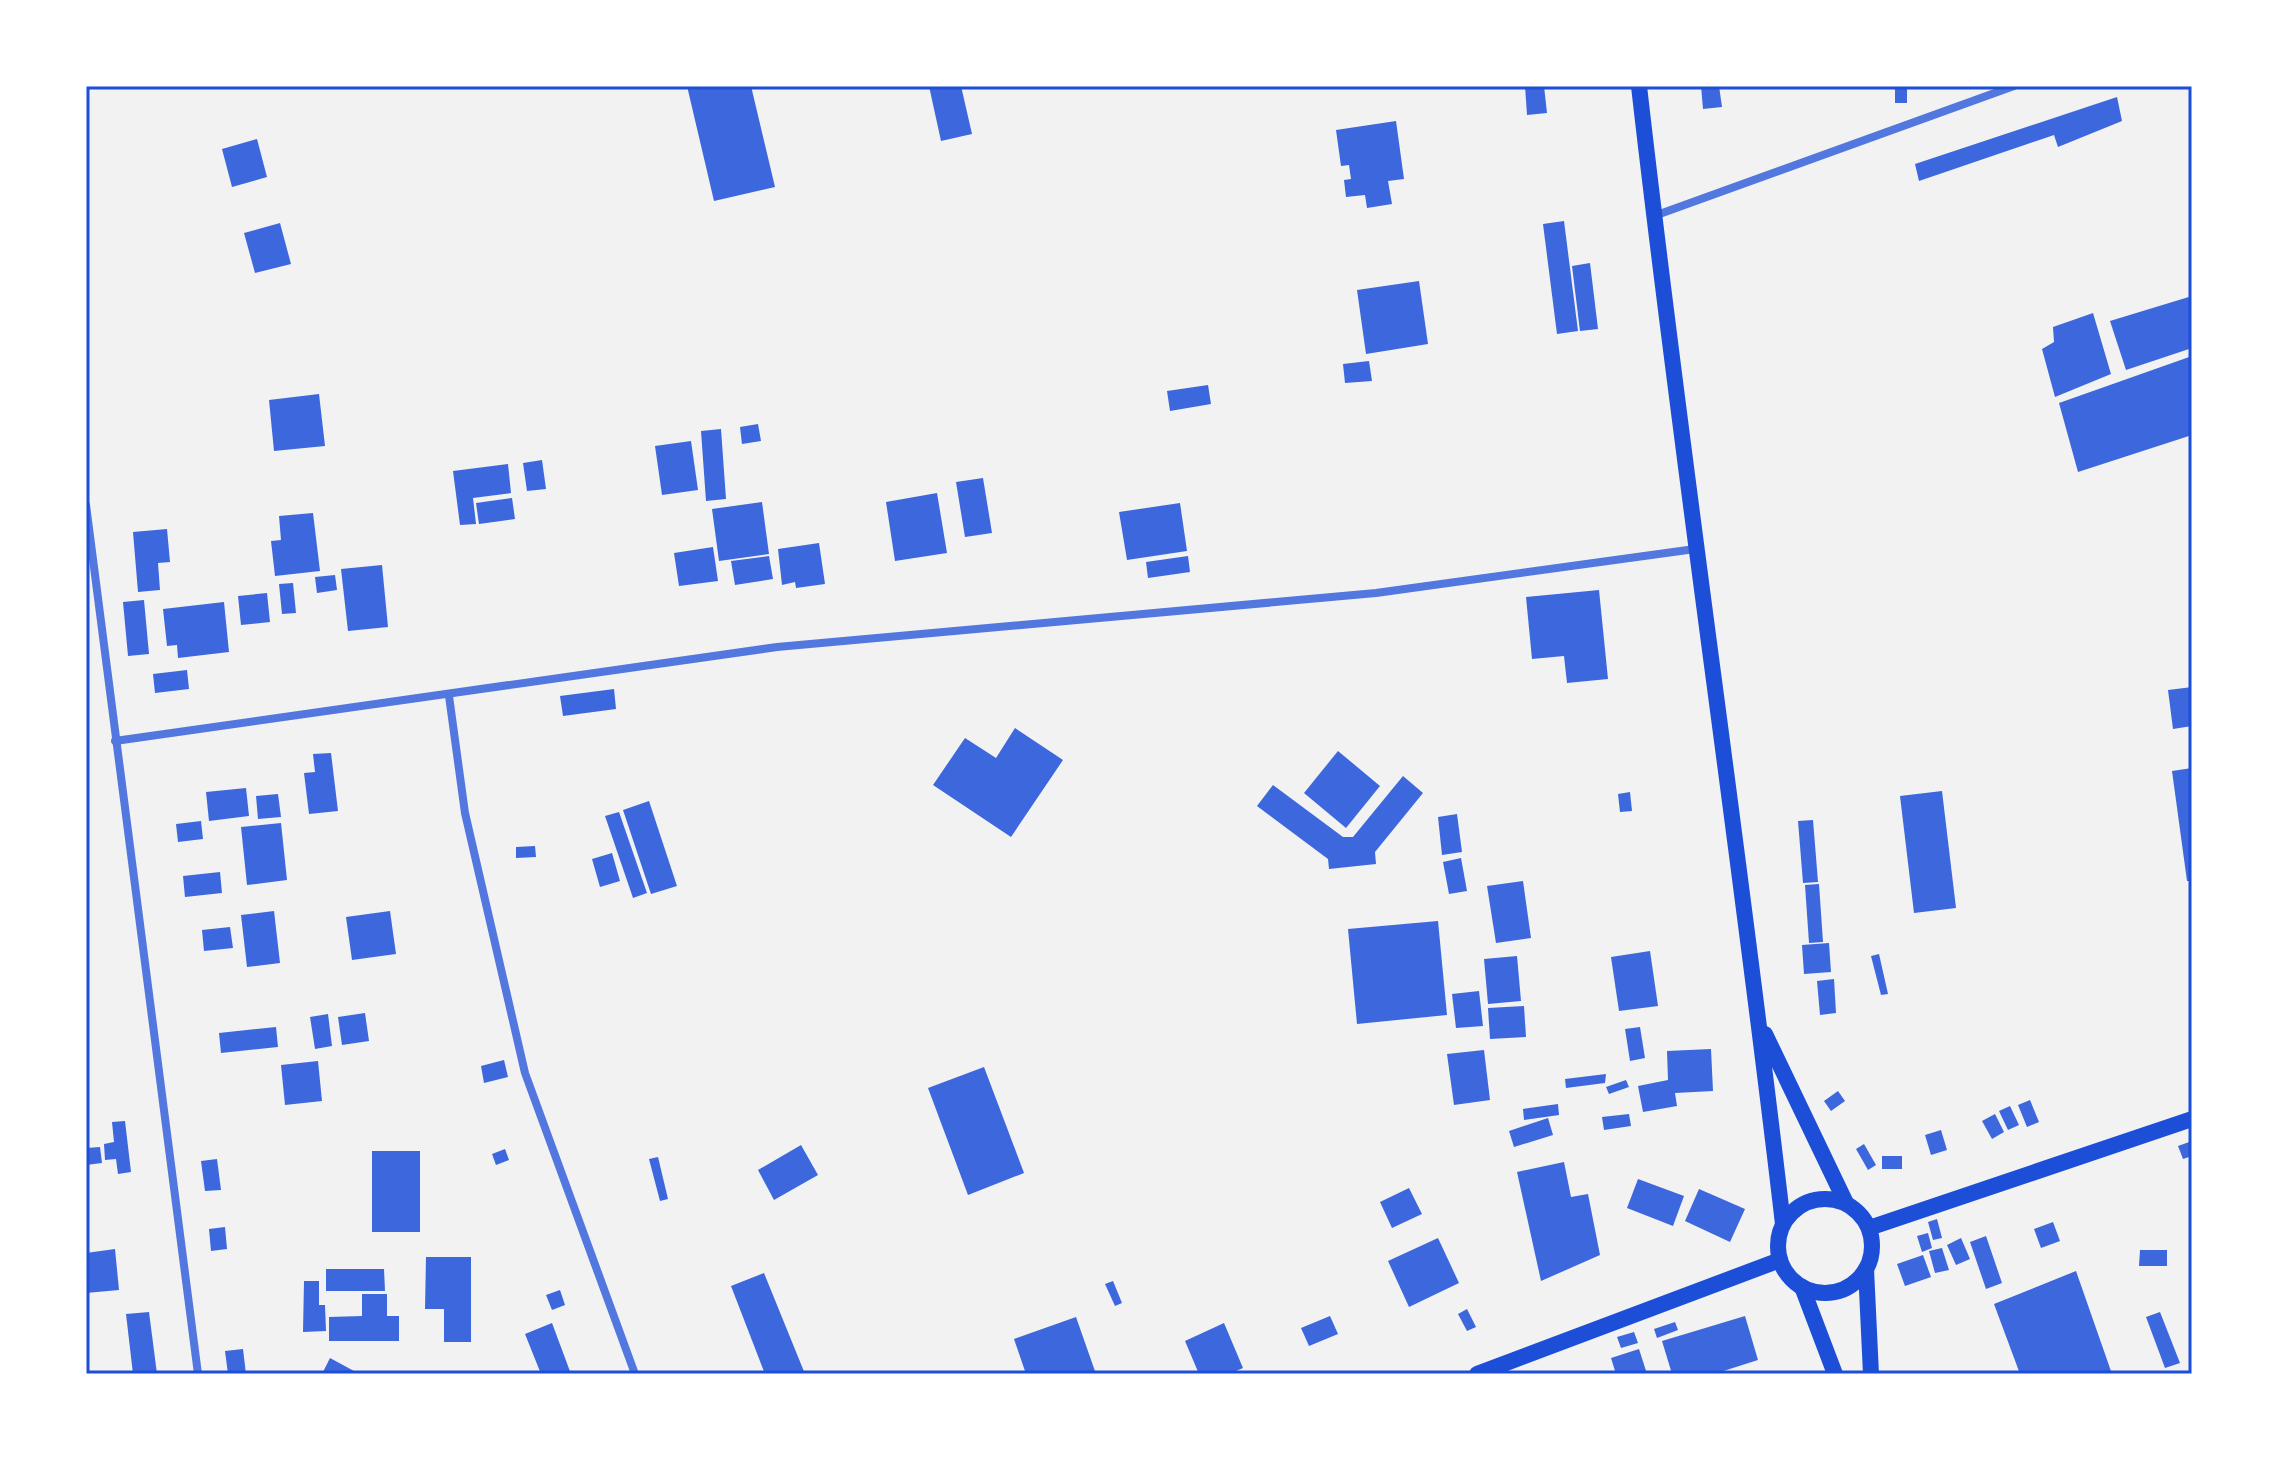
<svg xmlns="http://www.w3.org/2000/svg" width="2278" height="1460" viewBox="0 0 2278 1460" font-family="'Crimson Pro',serif">
<style>
.building{fill:#3d67dc}
.lines{fill:none;stroke-linecap:round;stroke-linejoin:round}
.minor{stroke:#5277de;stroke-width:8}
.secondary{stroke:#1d4ed8;stroke-width:16}
.neatline{fill:none;stroke:#1d4ed8;stroke-width:3}
</style>
<rect width="100%" height="100%" fill="#f2f2f2"/>
<g class="building">
<path d="M687,86H751L775,187L714,201Z"/>
<path d="M929,86H961L972,134L941,141Z"/>
<path d="M1525,86H1544L1547,113L1527,115Z"/>
<path d="M1701,86H1719L1722,107L1703,109Z"/>
<rect x="1895" y="86" width="12" height="17"/>
<path d="M2117,97L2122,121L2058,147L2054,135L1919,181L1915,164Z"/>
<path d="M1396,121L1404,179L1388,181L1392,204L1367,208L1365,195L1346,197L1344,180L1351,179L1349,165L1341,166L1336,130Z"/>
<path d="M257,139L267,177L232,187L222,149Z"/>
<path d="M1564,221L1578,331L1557,334L1543,224Z"/>
<path d="M280,223L291,264L255,273L244,233Z"/>
<path d="M1590,263L1598,329L1580,331L1572,266Z"/>
<path d="M1419,281L1428,344L1366,354L1357,290Z"/>
<path d="M2192,296V348L2126,370L2110,321Z"/>
<path d="M2093,313L2111,374L2055,397L2042,349L2054,342L2053,327Z"/>
<path d="M2192,356V435L2078,472L2059,403Z"/>
<path d="M1369,361L1372,381L1345,383L1343,364Z"/>
<path d="M1208,385L1211,404L1170,411L1167,391Z"/>
<path d="M319,394L325,446L274,451L269,400Z"/>
<path d="M758,424L761,441L742,444L740,427Z"/>
<path d="M721,429L726,499L706,501L701,431Z"/>
<path d="M691,441L698,490L662,495L655,446Z"/>
<path d="M542,460L546,489L527,491L523,463Z"/>
<path d="M508,464L511,493L473,498L476,524L460,525L453,471Z"/>
<path d="M983,478L992,533L965,537L956,482Z"/>
<path d="M937,493L947,553L895,561L886,502Z"/>
<path d="M512,498L515,519L479,524L476,503Z"/>
<path d="M762,502L769,554L719,561L712,509Z"/>
<path d="M1180,503L1187,551L1127,560L1119,512Z"/>
<path d="M313,513L320,571L275,576L271,541L281,540L279,516Z"/>
<path d="M167,529L170,562L158,563L160,590L138,592L133,532Z"/>
<path d="M819,543L825,584L796,588L795,582L782,585L778,549Z"/>
<path d="M713,547L718,581L679,586L674,553Z"/>
<path d="M769,556L773,579L735,585L731,561Z"/>
<path d="M1188,556L1190,572L1148,578L1146,562Z"/>
<path d="M382,565L388,627L348,631L341,569Z"/>
<path d="M335,575L337,590L317,593L315,577Z"/>
<path d="M293,583L296,613L282,614L279,584Z"/>
<path d="M1599,590L1608,679L1567,683L1564,656L1532,659L1526,597Z"/>
<path d="M267,593L270,622L241,625L238,596Z"/>
<path d="M144,600L149,654L128,656L123,602Z"/>
<path d="M224,602L229,652L178,658L177,645L167,646L163,609Z"/>
<path d="M187,670L189,689L155,693L153,674Z"/>
<path d="M2192,687V726L2173,729L2168,690Z"/>
<path d="M614,689L616,709L563,716L560,696Z"/>
<path d="M1015,728L1063,760L1011,837L933,785L965,738L996,758Z"/>
<path d="M1338,751L1380,786L1346,828L1304,793Z"/>
<path d="M331,753L338,811L309,814L304,773L315,772L313,754Z"/>
<path d="M2192,768V881H2187L2172,771Z"/>
<path d="M1403,776L1423,793L1375,852L1376,864L1329,869L1328,859L1257,806L1273,785L1343,837H1353Z"/>
<path d="M246,788L249,816L209,821L206,792Z"/>
<path d="M1942,791L1956,908L1914,913L1900,796Z"/>
<path d="M1630,792L1632,811L1620,812L1618,794Z"/>
<path d="M278,794L281,817L258,819L256,796Z"/>
<path d="M649,801L677,886L651,894L623,810Z"/>
<path d="M619,812L647,893L633,898L605,816Z"/>
<path d="M1457,814L1462,852L1442,855L1438,817Z"/>
<path d="M1813,820L1818,882L1803,883L1798,821Z"/>
<path d="M201,821L203,839L178,842L176,824Z"/>
<path d="M281,823L287,880L247,885L241,827Z"/>
<path d="M535,846L536,857L516,858V847Z"/>
<path d="M612,853L620,881L600,887L592,859Z"/>
<path d="M1461,858L1467,891L1449,894L1443,862Z"/>
<path d="M220,872L222,893L185,897L183,876Z"/>
<path d="M1523,881L1531,938L1496,943L1487,886Z"/>
<path d="M1819,884L1823,942L1809,943L1805,885Z"/>
<path d="M274,911L280,963L247,967L241,915Z"/>
<path d="M390,911L396,954L352,960L346,917Z"/>
<path d="M1438,921L1447,1015L1357,1024L1348,929Z"/>
<path d="M230,927L233,948L204,951L202,930Z"/>
<path d="M1829,943L1831,972L1804,974L1802,945Z"/>
<path d="M1650,951L1658,1006L1619,1011L1611,957Z"/>
<path d="M1879,954L1888,994L1881,995L1871,956Z"/>
<path d="M1517,956L1521,1001L1488,1004L1484,959Z"/>
<path d="M1834,979L1836,1013L1820,1015L1817,981Z"/>
<path d="M1479,991L1483,1026L1456,1028L1452,994Z"/>
<path d="M1524,1006L1526,1037L1490,1039L1488,1008Z"/>
<path d="M365,1013L369,1041L342,1045L338,1017Z"/>
<path d="M328,1014L332,1046L315,1049L310,1017Z"/>
<path d="M276,1027L278,1047L221,1053L219,1033Z"/>
<path d="M1640,1027L1645,1058L1630,1061L1625,1029Z"/>
<path d="M1711,1049L1713,1091L1675,1093L1677,1106L1643,1112L1638,1086L1668,1080L1667,1051Z"/>
<path d="M1484,1050L1490,1100L1454,1105L1447,1054Z"/>
<path d="M504,1060L508,1077L484,1083L481,1066Z"/>
<path d="M318,1061L322,1101L285,1105L281,1065Z"/>
<path d="M984,1067L1024,1173L968,1195L928,1088Z"/>
<path d="M1606,1074L1605,1083L1566,1088L1565,1079Z"/>
<path d="M1626,1080L1629,1087L1609,1094L1606,1087Z"/>
<path d="M1838,1091L1845,1101L1831,1111L1824,1101Z"/>
<path d="M2030,1100L2039,1122L2027,1127L2018,1105Z"/>
<path d="M1558,1104L1559,1115L1524,1120L1523,1109Z"/>
<path d="M2010,1106L2019,1125L2008,1130L1999,1111Z"/>
<path d="M1629,1114L1631,1126L1604,1130L1602,1117Z"/>
<path d="M1995,1114L2004,1132L1992,1139L1982,1121Z"/>
<path d="M1548,1118L1553,1135L1514,1147L1509,1131Z"/>
<path d="M125,1121L131,1172L118,1174L116,1159L105,1160L104,1144L114,1142L112,1122Z"/>
<path d="M1941,1130L1947,1150L1931,1155L1925,1135Z"/>
<path d="M2192,1141V1156L2183,1159L2178,1146Z"/>
<path d="M1864,1144L1876,1165L1868,1170L1856,1149Z"/>
<path d="M801,1145L818,1175L774,1200L758,1170Z"/>
<path d="M100,1147L102,1163L86,1165V1148Z"/>
<path d="M505,1149L509,1160L496,1165L492,1154Z"/>
<rect x="372" y="1151" width="48" height="81"/>
<rect x="1882" y="1156" width="20" height="13"/>
<path d="M658,1157L668,1199L660,1201L649,1159Z"/>
<path d="M217,1159L221,1190L205,1191L201,1161Z"/>
<path d="M1564,1162L1571,1197L1588,1194L1600,1255L1541,1281L1517,1172Z"/>
<path d="M1638,1179L1684,1196L1673,1226L1627,1208Z"/>
<path d="M1409,1188L1422,1214L1392,1228L1380,1202Z"/>
<path d="M1699,1189L1745,1209L1730,1242L1685,1221Z"/>
<path d="M1937,1219L1942,1238L1933,1240L1928,1222Z"/>
<path d="M2053,1222L2060,1241L2041,1248L2034,1229Z"/>
<path d="M225,1227L227,1249L211,1251L209,1229Z"/>
<path d="M1928,1233L1932,1248L1922,1252L1917,1236Z"/>
<path d="M1986,1236L2002,1283L1986,1289L1970,1242Z"/>
<path d="M1438,1238L1459,1283L1409,1307L1388,1261Z"/>
<path d="M1961,1238L1970,1259L1956,1265L1947,1245Z"/>
<path d="M1942,1248L1949,1270L1935,1273L1929,1251Z"/>
<path d="M115,1249L119,1290L86,1293V1253Z"/>
<path d="M2140,1250H2167V1266H2139Z"/>
<path d="M1923,1255L1931,1277L1905,1286L1897,1264Z"/>
<path d="M426,1257H471V1342H444V1309H425Z"/>
<path d="M326,1269H384L385,1291H326Z"/>
<path d="M2076,1271L2112,1374H2020L1994,1304Z"/>
<path d="M764,1273L805,1374H765L731,1286Z"/>
<path d="M304,1281H319V1305H325L326,1331L303,1332Z"/>
<path d="M1113,1281L1122,1303L1115,1306L1105,1284Z"/>
<path d="M560,1290L565,1305L552,1310L546,1295Z"/>
<path d="M362,1294H387V1316H399V1341H329V1317L362,1316Z"/>
<path d="M1467,1309L1476,1327L1467,1331L1458,1314Z"/>
<path d="M149,1312L157,1374H133L126,1314Z"/>
<path d="M2160,1312L2180,1363L2165,1368L2146,1317Z"/>
<path d="M1330,1316L1338,1334L1309,1346L1301,1328Z"/>
<path d="M1745,1316L1758,1360L1714,1374H1672L1662,1341Z"/>
<path d="M1076,1317L1096,1374H1026L1014,1339Z"/>
<path d="M1675,1322L1678,1330L1657,1338L1654,1329Z"/>
<path d="M552,1323L571,1374H541L525,1334Z"/>
<path d="M1224,1323L1243,1368L1229,1374H1199L1185,1341Z"/>
<path d="M1634,1332L1638,1343L1621,1348L1617,1337Z"/>
<path d="M243,1349L246,1374H228L225,1351Z"/>
<path d="M1639,1349L1647,1374H1616L1611,1358Z"/>
<path d="M330,1358L354,1371L353,1374H322Z"/>
</g>
<g class="lines">
<g class="minor">
<path d="M1654,216L2014,86"/>
<path d="M86,505L198,1374"/>
<path d="M449,696L465,813L525,1073L635,1374"/>
<path d="M115,741L777,647L1376,593L1695,549"/>
</g>
<g class="secondary">
<path d="M1639,86C1682,466 1739,844 1783,1224"/>
<path d="M1765,1034L1846,1203"/>
<circle cx="1825" cy="1246" r="47"/>
<path d="M1869,1228L2192,1119"/>
<path d="M1866,1269L1871,1374"/>
<path d="M1802,1287L1835,1374"/>
<path d="M1477,1374L1780,1260"/>
</g>
</g>
<rect width="2278" height="1460" fill="none" stroke="#ffffff" stroke-width="176"/>
<rect x="88" y="88" width="2102" height="1284" class="neatline"/>
</svg>
